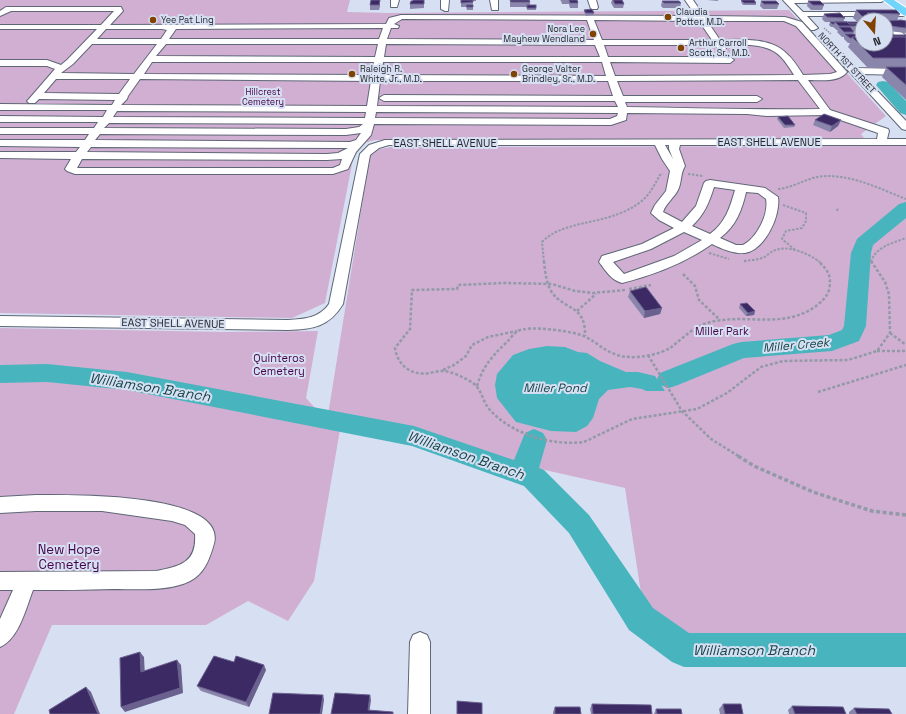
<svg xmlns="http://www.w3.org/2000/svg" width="906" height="714" viewBox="0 0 906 714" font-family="'Space Grotesk',sans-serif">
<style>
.green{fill:#d1afd2}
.water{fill:#48b5be}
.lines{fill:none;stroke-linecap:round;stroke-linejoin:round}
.river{fill:#48b5be;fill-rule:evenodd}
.minor-casing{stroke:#5f6776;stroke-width:2}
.major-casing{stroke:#fff;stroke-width:2}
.path-far3{stroke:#9299a7;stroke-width:1.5;stroke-dasharray:1.5 1;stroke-linecap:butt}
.path-far2{stroke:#9299a7;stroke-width:2;stroke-dasharray:2.5 1.5;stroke-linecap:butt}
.path-far1{stroke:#9299a7;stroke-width:2.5;stroke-dasharray:3 2;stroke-linecap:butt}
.path{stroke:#9299a7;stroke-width:3.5;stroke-dasharray:4 2.5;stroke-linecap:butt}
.minor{fill:#fff;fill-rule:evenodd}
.major{fill:#70d4fb;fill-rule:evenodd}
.wall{fill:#8a85ab}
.shaded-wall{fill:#6a618f}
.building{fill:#3c2a64;stroke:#6a618f}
.poi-dot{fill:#814302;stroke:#d7e0f2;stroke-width:1.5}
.labels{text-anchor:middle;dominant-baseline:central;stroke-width:4;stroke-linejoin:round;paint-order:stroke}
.far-poi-label{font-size:9px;fill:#272a31;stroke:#d7e0f2;text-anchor:start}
.far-street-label{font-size:9px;fill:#272a31;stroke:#d7e0f2}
.far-park-label{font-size:9px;fill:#46024a;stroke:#d7e0f2}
.street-label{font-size:11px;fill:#272a31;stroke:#d7e0f2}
.park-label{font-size:11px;fill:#46024a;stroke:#d7e0f2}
.water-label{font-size:12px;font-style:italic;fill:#144549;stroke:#d7e0f2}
.near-park-label{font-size:13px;fill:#46024a;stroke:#d7e0f2}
.near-water-label{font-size:14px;font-style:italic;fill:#144549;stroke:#d7e0f2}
</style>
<rect width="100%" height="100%" fill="#d7e0f2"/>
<g class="green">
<path d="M0,0H350L347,12L389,13L789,10L886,116L861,134L864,138L375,140L364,143L354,154L325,303L292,318L0,313Z"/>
<path d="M906,146V653L649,646L625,488L341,424L314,581L288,621L248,601L206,625H52L14,714H0V328L227,332L318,331L306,398L327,421L370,155L375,150L391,147Z"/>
</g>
<path class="water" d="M547,346L565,347L578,352L587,353L600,361L626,372H638L655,376L665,391H646L642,389L630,387L608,390L599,399L593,418L587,426L576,432L551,431L516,422L497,398L495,385L497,374L513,355L529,349Z"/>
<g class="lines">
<g class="river">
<path d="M883,81L888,82L906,101V115L900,113L876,85L878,82Z"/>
<path d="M906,202V218L873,245L871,253L866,326L859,341L832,351L744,358L678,385L669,388L660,385L657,379L660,373L733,344L741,342L829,335L842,330L844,326L851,253L857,239L899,204Z"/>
<path d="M47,364L127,372L414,426L514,460L525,433L534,429L543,433L547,440L539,468L544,470L589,515L653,608L689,633H906V667H684L672,662L629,630L569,533L524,486L412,446L127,390L47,382L0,383V365Z"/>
</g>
<defs>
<g id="minor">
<path d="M391,0H399L397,7H391Z"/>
<path d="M441,0H449L448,11H445L441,9Z"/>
<path d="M490,0H498V10H492Z"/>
<path d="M588,0H596L598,7L597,9H591Z"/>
<path d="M685,0H693L704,16L785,17L802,22L847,72C838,83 820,80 808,80L830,110L888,129L889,131L887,139H906V145H680L679,149L685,166C680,174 682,182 678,190C674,198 666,203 663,212L682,222L696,206L704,183L706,181L710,180L765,188L778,197C781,215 765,250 745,253C734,254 722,249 712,244C685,263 654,275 622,283C611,280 606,271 599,262L602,256L642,244L674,228L659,220L651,213L655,205L666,191L670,171L662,159L655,145H389L379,148L370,155L343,304C329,327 313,329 288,330L0,326V316L288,320C305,319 319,318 329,304L360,154L369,145L385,140L877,139L878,133L826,115L767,116L747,114L627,113L626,120L611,125L374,124L371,135L356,152L348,169L333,174H75L67,171L65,169L71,159L0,158V152H76L80,147L0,146V140H85L89,134H0V128H94L98,122H0V116L103,117L107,110H0V104L112,105L115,100L39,99L35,103H29L27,101L29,99L55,69L47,66H0V60H47L61,65L67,60L97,29H0V25H101L114,11H11L0,16V11L6,7H121L123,11L110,25L386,24L389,18L401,15L696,16ZM402,19L587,20L594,40L387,39L391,28H398L399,26L394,24ZM594,20L699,21L712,40H602ZM707,21H784L796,26L837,72L830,74L803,75C798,67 793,59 786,53C770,37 741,40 720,40ZM383,28L379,39H169L176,29ZM106,29H162L167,30L161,39H97ZM92,44H157L134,74L61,73L73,64ZM166,44H378L375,57L156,56ZM386,44L595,45L600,57H384ZM604,45H715L719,51L722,52L726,49L724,45C742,45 767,42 781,57C786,62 790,69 794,75L615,76L610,62L730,63L734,60L730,57H608ZM152,62H374L372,75L144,74ZM383,62H602L606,76L381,75ZM56,79H130L119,94L44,93ZM140,79L371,81L367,106L121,105L127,99L128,96ZM798,80L820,109C756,110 692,108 627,107L625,102H757L762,99L757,96H623L617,81ZM380,81H608L613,96L384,95L379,98L384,101H615L618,107L377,106ZM117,111L366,112L365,118L113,117ZM376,112L618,113L617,116L610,119L375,118ZM109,123L363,124L359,127L346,129L104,128ZM361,133L356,140L350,142L95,140L100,134L346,135ZM665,145H669V149L673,159ZM91,147L348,148L338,153L327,154L87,152ZM82,159L327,160L342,159L340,165L333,168H77ZM714,187L735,190C730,208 725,223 710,234L692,226C704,215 709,203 714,187ZM746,192L758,193L766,199C769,214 757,238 743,245H736L720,238C736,226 742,210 746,192ZM684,232L702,240L674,256L624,274L613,262L651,249Z"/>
<path d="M783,0H885L881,2L794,3L803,12H906V16H807L818,28L814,30H811Z"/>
<path d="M892,29H898L906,36V42L892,33Z"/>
<path d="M837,50L840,51L856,68L906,69V75L861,74L906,121V130L902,129L834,55L833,53Z"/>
<path d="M36,495C65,495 234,491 213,547C209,560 204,574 190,581C168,592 136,589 112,589C86,590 60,590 33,590C26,608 19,639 0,647V619L13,590H0V572L156,571C180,566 197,563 195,534L185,525L172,521L102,511H36L0,513V497Z"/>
<path d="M420,632L427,635L430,642V714H408L410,642L413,635Z"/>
</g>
<path id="major" d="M883,0H894L906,8V16L903,15Z"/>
</defs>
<use href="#minor" class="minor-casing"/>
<use href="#major" class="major-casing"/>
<path class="path-far3" d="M824,28L831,34"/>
<g class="path-far2">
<path d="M688,174L703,176"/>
<path d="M778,189C792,188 803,180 817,177C847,172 878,188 906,199"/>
<path d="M783,205L806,213V221L802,228L786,231L782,239L795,250"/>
<path d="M837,211L838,208"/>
<path d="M709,253L729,259"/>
<path d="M744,261C750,260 757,260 762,258C766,257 769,253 773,251C788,244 807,253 820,262"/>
<path d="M544,262L542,242C553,231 565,228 580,224C603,219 630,214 647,196C652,190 656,182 660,175L663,174"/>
<path d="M871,262C875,247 893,243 906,238"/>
</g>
<g class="path-far1">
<path d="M544,261C545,271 546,282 551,291C564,311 586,304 585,336"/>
<path d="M744,261H746"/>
<path d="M683,274L695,286L699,300L720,320"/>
<path d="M629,289L651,285"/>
<path d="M625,290L593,293L575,291L552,284L503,283L458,285L457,289L412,290L410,329L395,348C398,366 411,376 430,373C434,372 438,371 442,371C451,371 460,376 468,380C483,388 480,397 489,409C511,434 551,446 584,442L632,419L697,409L727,393L761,367L783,361L848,360L877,351L890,333L889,294L885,282L871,261"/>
<path d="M577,311L596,294"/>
<path d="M890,333L906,345"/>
<path d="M877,351H906"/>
<path d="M648,355L682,411L711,439L740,457"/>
<path d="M443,370L454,365L466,356L472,345L488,337L517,331"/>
<path d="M477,386C483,366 492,356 507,342C510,339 514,333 518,331C528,325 575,331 586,337C601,345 609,356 629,357C641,358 660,354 670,348C681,340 691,329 704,324C741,311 782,331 816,306C822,301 827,297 829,290C832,276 828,270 818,261"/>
<path d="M818,392L906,365"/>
</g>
<path class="path" d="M738,456L754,466L813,492L872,511L906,515"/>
<use href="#minor" class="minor"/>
<use href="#major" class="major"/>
</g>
<g class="wall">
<path d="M380,0L379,10H370V5Z"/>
<path d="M413,0H426H424V8L410,9V4Z"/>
<path d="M461,0H476V1H473V10H467L466,7H461Z"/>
<path d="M510,0L530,2V5H536V10H527V7H510Z"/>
<path d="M560,0H577L578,3V8H570L569,4H562L561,1Z"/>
<path d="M612,0H622L624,4L623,8H614L611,3Z"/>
<path d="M707,0H718V1Z"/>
<path d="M741,0L756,3V5H743L741,2Z"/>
<path d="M662,1L681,3L680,8H663L661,6Z"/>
<path d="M761,1L779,4L777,9H763L760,6Z"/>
<path d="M808,1L824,5L822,10H811L807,6Z"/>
<path d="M584,10L594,13V15L586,16L584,12Z"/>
<path d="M856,10L900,14L897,20L906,21V33L888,31L886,29V21H891H886V20H862V26L853,18Z"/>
<path d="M824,14L845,18L843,22L859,24L857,31H854V32L853,34L859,36V35H862V44L891,35H906V100L882,77L886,68H868L848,47L850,43H848L844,39V37H842L837,32L838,31L833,27H831L829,25L830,22H833H825L822,19Z"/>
<path d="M778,117L795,125L794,127L784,128L777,119Z"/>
<path d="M815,120H841L838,126L830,132L813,125Z"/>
<path d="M630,291L662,308L660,314L644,318L628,297Z"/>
<path d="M740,304L755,311L754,315L746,316L739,308Z"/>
<path d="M234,662L266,670L249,707L201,691L197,686Z"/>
<path d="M592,704L652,714H591L590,709Z"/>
<path d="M723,704L743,714H720L719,709Z"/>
<path d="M792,706L846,714H789L788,710Z"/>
<path d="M555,707L581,714H553V712Z"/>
<path d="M854,708L892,714H849V712Z"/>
<path d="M656,709L682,714H654Z"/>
</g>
<g class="shaded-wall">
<path d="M380,0V4L379,10V5Z"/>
<path d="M841,120L838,126L830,132L832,126Z"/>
<path d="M662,308L660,314L644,318L645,311Z"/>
<path d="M755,311L754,315L746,316L748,313Z"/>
<path d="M140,652L144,657L145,677L141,672Z"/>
<path d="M177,660L181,665L183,693L125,712L121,707Z"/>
<path d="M264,665L266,670L249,707L246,702Z"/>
<path d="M86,687L91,692L100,714H98Z"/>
<path d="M323,695L324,700L322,714H320Z"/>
<path d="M370,695L371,700L369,714L368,710Z"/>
</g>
<g class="building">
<path d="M371,0H380L379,5H370Z"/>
<path d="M413,0H424V4H410L411,1H413Z"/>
<path d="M461,0H473V2L461,3Z"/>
<path d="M510,0H529L530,2H511Z"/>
<path d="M569,0H577L578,3H570Z"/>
<path d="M613,0H622L624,4H615Z"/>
<path d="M741,0H754L756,3H744Z"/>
<path d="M662,1H679L681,3H664Z"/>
<path d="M761,1H776L779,4H764Z"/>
<path d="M808,1H820L824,5H813Z"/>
<path d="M466,5H473V7H467Z"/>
<rect x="527" y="5" width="9" height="3"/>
<path d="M592,9L594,13H586L584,10Z"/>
<path d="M856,10H896L900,14L867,13L874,20H866Z"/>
<path d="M840,13L845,18L827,17L824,14Z"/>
<path d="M901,20L906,21V28L890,26L886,23V21Z"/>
<path d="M830,22H857L859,24H849L847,22H835L834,24H832Z"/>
<path d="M835,22H847L849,24H856L859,26H839Z"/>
<path d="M839,27H850L854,32H844Z"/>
<path d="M886,30L891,35H906V37H886Z"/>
<path d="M845,34H856L860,37H852V38H850Z"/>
<path d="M852,37H862V44H886V37H906V58H873Z"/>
<path d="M886,67H906V85Z"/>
<path d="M824,114L841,120L832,126L815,120Z"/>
<path d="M788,116L795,125H785L778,117Z"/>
<path d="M646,287L662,308L645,311L630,291Z"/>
<path d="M747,303L755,311L748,313L740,304Z"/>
<path d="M140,652L141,672L177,660L180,688L121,707L120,658Z"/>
<path d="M214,656L234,662L236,656L264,665L246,702L197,686Z"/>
<path d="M86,687L98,714H50L49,710Z"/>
<path d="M273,693L323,695L320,714H269Z"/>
<path d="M335,693L370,695L368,710L393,712V714H331Z"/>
<path d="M457,701L482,703V714H457Z"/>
<path d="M592,704L651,705L652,714H593Z"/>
<path d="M723,704H741L743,714H725Z"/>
<path d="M792,706L843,707L846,714H795Z"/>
<path d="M555,707H580L581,714H555Z"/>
<path d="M854,708L889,709L892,714H857Z"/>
<path d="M656,709H681L682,714H657Z"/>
</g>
<g class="poi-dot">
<circle cx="668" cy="17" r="4"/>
<circle cx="153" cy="20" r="4"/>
<circle cx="593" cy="34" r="4"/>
<circle cx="681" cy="48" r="4"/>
<circle cx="352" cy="74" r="4"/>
<circle cx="514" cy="74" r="4"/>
</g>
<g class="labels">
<g class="far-poi-label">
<text x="676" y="12">Claudia<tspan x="676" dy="10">Potter, M.D.</tspan></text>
<text x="161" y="20">Yee Pat Ling</text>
<text x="585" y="29" text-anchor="end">Nora Lee<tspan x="585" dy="10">Mayhew Wendland</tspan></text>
<text x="689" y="43">Arthur Carroll<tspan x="689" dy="10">Scott, Sr., M.D.</tspan></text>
<text x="360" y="69">Raleigh R.<tspan x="360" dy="10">White, Jr., M.D.</tspan></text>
<text x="522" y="69">George Valter<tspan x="522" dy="10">Brindley, Sr., M.D.</tspan></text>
</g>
<g class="far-street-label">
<text transform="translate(847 63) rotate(47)">NORTH 1ST STREET</text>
</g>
<g class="far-park-label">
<text x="263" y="92">Hillcrest<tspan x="263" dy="10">Cemetery</tspan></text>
</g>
<g class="street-label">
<text x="769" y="142">EAST SHELL AVENUE</text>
<text x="445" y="143">EAST SHELL AVENUE</text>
<text transform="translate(173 323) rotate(1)">EAST SHELL AVENUE</text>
</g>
<g class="park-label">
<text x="722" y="331">Miller Park</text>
<text x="279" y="358">Quinteros<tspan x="279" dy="13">Cemetery</tspan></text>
</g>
<g class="water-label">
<text transform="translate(796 345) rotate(-5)">Miller Creek</text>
<text x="555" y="388">Miller Pond</text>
</g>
<g class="near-park-label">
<text x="69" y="549">New Hope<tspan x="69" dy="15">Cemetery</tspan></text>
</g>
<g class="near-water-label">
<text transform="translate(150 387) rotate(9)">Williamson Branch</text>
<text transform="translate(466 455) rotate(19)">Williamson Branch</text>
<text x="754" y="650">Williamson Branch</text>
</g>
</g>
<g transform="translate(874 32) rotate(162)"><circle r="19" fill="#d7e0f2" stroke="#9197a5"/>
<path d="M0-3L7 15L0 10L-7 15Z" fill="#814302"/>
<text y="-6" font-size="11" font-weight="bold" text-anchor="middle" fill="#272a31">N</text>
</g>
</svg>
